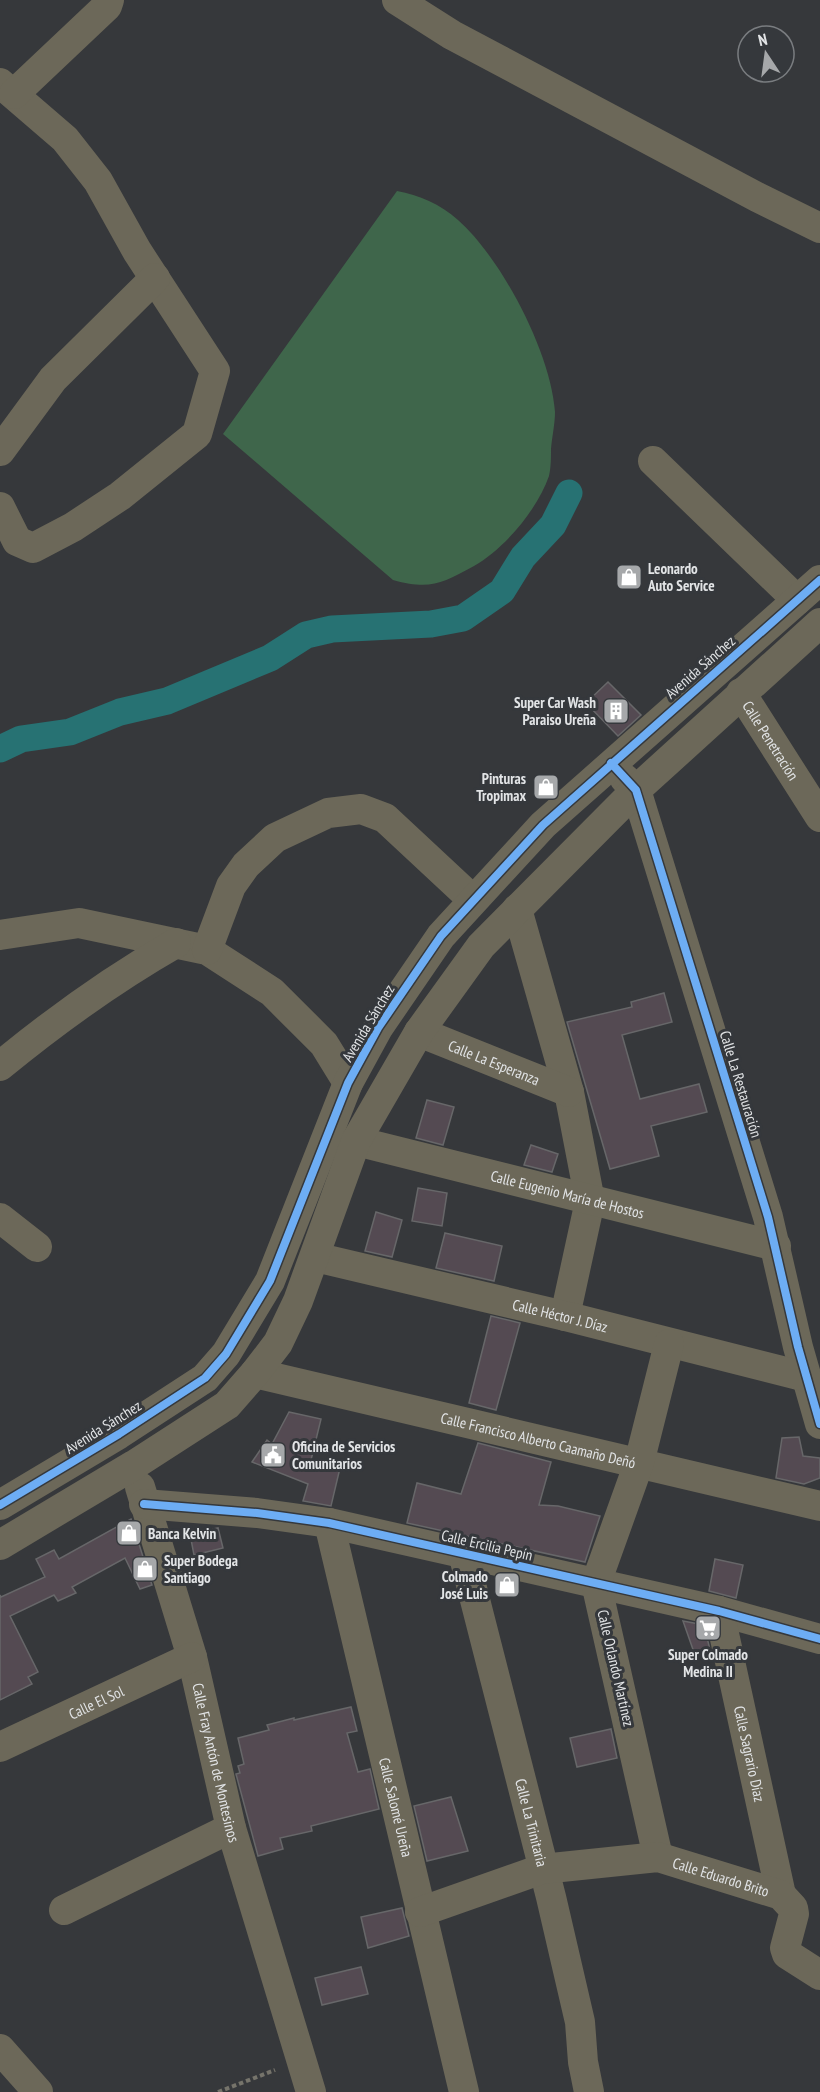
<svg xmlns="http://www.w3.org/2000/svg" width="820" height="2092" viewBox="0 0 820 2092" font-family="'PT Sans Narrow',sans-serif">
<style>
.green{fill:#3f664b}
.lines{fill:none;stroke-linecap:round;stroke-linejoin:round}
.canal{stroke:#277273;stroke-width:27}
.building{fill:#544a52;stroke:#676769;stroke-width:1.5}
.path{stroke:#76746b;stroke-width:4;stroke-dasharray:4.5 3;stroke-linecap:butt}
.minor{stroke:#6c6859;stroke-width:30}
.cycleway-casing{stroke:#35383c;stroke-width:11}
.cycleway{stroke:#6dadf4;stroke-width:8}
.labels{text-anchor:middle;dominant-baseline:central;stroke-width:6;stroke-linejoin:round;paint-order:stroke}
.poi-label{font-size:15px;font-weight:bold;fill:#e2e4e6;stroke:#35383c;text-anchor:start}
.street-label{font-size:15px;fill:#e2e4e6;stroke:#35383c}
</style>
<rect width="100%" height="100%" fill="#36383b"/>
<path class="green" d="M397,191C419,195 440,204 458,220C502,259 551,353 555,412C555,424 552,437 551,449C551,457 551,468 549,476C537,510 505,548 474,566C441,584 430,590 393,580L223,434Z"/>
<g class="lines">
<path class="canal" d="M0,749L21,739L70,732L120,712L167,701L270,658L306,635L332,629L431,624L463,618L502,591L523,557L553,525L569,493"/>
</g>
<g class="building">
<path d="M608,682L641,715L618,736L586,703Z"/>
<path d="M664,993L672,1022L622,1035L640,1099L699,1084L707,1112L651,1126L659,1156L610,1169L567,1022L632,1007L631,1002Z"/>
<path d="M427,1100L454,1107L443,1145L416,1138Z"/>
<path d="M531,1145L558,1154L552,1172L524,1165Z"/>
<path d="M418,1188L447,1193L442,1226L412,1221Z"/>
<path d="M376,1212L402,1220L392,1257L365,1251Z"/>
<path d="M445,1233L502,1246L494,1281L436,1268Z"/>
<path d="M491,1316L520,1323L496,1410L469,1403Z"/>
<path d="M289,1412L321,1419L311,1460L340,1468L331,1506L303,1501L308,1484L252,1462L267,1440L272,1444Z"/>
<path d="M799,1437L803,1456L820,1458V1478L804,1484L776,1478L782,1438Z"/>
<path d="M478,1443L551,1462L539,1505L558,1506L600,1516L585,1562L407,1523L417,1483L461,1494Z"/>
<path d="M131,1519L152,1585L140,1589L125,1558L72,1587L76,1593L58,1601L54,1595L10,1616L38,1672L28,1677L32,1684L0,1700V1595L1,1597L45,1577L36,1559L54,1550L59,1559Z"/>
<path d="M218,1528L223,1548L194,1555L190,1534Z"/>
<path d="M715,1559L743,1565L736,1598L709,1591Z"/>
<path d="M683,1621L704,1625L711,1654L696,1658Z"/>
<path d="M351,1707L357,1731L347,1733L358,1772L370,1769L379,1809L311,1826L312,1831L280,1838L283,1849L258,1856L236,1774L240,1773L238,1766L244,1764L238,1738L269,1730L267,1725L294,1718V1720Z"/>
<path d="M611,1729L617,1758L577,1767L570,1738Z"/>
<path d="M451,1797L468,1851L427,1861L414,1806Z"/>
<path d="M402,1908L409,1936L368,1948L361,1917Z"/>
<path d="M361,1967L368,1994L322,2005L315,1978Z"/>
</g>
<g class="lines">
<path class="path" d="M218,2092L275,2070"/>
<g class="minor">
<path d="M397,0L452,35L757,197L820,228"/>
<path d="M0,83L65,139L98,181L137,251L215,371L197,434L120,496L73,527L33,548L17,541L0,507"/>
<path d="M14,94L107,6L109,0"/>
<path d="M0,451L53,379L155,278"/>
<path d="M653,461L797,600"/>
<path id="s1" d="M741,693L820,817"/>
<path d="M625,779L636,790L768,1217L798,1347L820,1424"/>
<path d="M517,909L569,1092L590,1201L565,1316"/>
<path d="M0,935L79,923L207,950L272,992L324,1044L348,1083"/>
<path d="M207,950L231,886L246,865L275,838L328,813L361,809L385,818L473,900"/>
<path id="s2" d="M419,1032L569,1092"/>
<path d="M0,1066C56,1020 113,979 176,943"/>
<path id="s3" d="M356,1141L776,1246"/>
<path d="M0,1218L37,1247"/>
<path id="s4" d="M315,1257L565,1316L806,1377"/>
<path id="s5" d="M255,1373L820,1506"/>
<path id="s6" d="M140,1487L192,1657L231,1828L311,2092"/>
<path d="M144,1504L257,1513L329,1523L719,1611L820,1639"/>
<path d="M0,1505L119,1434L205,1378L226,1354L270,1281L348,1083L378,1028L441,936L543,825L820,580"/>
<path id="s7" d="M329,1523L464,2092"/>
<path d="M0,1545L134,1465L227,1405L255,1373L278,1343L298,1301L356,1141L419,1032L481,946L636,790L820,623"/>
<path id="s8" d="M463,1553L551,1897L580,2022L583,2062L589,2092"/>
<path id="s9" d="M719,1611L781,1895"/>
<path id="s10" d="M0,1747L192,1657"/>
<path d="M658,1857L596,1583L639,1463L669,1344"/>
<path d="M64,1910L231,1828"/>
<path id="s11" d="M420,1912L542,1869L658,1857L781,1895L793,1908L794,1914L785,1948L787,1954L820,1975"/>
<path d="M0,2049L38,2092"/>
</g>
<defs>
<g id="cycleway">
<path d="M611,763L636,790L768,1217L798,1347L820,1424"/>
<path d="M144,1504L257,1513L329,1523L719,1611L820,1639"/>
<path d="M0,1505L119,1434L205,1378L226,1354L270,1281L348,1083L378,1028L441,936L543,825L820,580"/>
</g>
</defs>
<use href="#cycleway" class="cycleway-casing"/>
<use href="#cycleway" class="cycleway"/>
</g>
<defs>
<symbol id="shop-square" viewBox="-11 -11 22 22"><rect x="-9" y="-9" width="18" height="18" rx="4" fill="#a6a8aa" stroke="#35383c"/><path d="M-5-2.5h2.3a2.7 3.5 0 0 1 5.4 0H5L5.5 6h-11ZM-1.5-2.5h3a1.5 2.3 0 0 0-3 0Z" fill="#fff"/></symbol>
<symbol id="building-square" viewBox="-11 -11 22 22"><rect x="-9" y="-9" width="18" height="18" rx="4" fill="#a6a8aa" stroke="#35383c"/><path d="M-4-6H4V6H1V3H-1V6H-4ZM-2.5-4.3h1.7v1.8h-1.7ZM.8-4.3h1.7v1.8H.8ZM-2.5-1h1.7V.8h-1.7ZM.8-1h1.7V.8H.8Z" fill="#fff"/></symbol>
<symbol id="civic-square" viewBox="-11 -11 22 22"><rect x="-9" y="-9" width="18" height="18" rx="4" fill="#a6a8aa" stroke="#35383c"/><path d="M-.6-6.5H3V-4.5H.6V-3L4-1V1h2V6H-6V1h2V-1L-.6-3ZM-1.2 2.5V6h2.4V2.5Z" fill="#fff"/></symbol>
<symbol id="supermarket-square" viewBox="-11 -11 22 22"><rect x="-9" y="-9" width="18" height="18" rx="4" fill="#a6a8aa" stroke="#35383c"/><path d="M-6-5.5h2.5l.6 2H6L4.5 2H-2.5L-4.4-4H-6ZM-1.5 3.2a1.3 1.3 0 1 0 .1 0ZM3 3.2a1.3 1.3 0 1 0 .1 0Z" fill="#fff"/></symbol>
</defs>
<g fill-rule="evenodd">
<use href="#shop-square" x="614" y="562" width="30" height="30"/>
<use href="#building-square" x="601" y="696" width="30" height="30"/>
<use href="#shop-square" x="531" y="772" width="30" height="30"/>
<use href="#civic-square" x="258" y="1440" width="30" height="30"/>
<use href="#shop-square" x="114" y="1518" width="30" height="30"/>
<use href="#shop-square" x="130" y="1554" width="30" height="30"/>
<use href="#shop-square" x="492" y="1570" width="30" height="30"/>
<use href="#supermarket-square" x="693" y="1613" width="30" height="30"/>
</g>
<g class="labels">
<g class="poi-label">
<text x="648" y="568">Leonardo<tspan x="648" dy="17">Auto Service</tspan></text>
<text x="596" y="702" text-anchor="end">Super Car Wash<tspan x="596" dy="17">Paraiso Ureña</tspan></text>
<text x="526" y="778" text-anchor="end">Pinturas<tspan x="526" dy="17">Tropimax</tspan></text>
<text x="292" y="1446">Oficina de Servicios<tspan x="292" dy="17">Comunitarios</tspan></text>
<text x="148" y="1533">Banca Kelvin</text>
<text x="164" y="1560">Super Bodega<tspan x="164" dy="17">Santiago</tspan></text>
<text x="488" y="1576" text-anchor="end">Colmado<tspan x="488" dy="17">José Luis</tspan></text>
<text x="708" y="1654" text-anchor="middle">Super Colmado<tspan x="708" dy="17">Medina II</tspan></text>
</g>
<g class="street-label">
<text transform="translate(700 667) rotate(-41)">Avenida Sánchez</text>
<text stroke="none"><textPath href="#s1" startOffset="56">Calle Penetración</textPath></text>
<text transform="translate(368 1023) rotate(-59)">Avenida Sánchez</text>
<text stroke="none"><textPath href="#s2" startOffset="81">Calle La Esperanza</textPath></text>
<text transform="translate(741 1084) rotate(73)">Calle La Restauración</text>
<text stroke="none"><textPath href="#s3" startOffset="218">Calle Eugenio María de Hostos</textPath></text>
<text stroke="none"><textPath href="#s4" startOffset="252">Calle Héctor J. Díaz</textPath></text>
<text transform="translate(103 1427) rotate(-32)">Avenida Sánchez</text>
<text stroke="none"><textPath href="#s5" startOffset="291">Calle Francisco Alberto Caamaño Deñó</textPath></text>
<text transform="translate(487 1545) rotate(13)">Calle Ercilia Pepín</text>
<text transform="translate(616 1668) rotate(77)">Calle Orlando Martínez</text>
<text stroke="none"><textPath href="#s10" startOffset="106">Calle El Sol</textPath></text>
<text stroke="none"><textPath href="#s9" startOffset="146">Calle Sagrario Díaz</textPath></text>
<text stroke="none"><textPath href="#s6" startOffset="286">Calle Fray Antón de Montesinos</textPath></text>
<text stroke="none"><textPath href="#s7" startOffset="292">Calle Salomé Ureña</textPath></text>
<text stroke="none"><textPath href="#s8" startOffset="278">Calle La Trinitaria</textPath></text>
<text stroke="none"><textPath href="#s11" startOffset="312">Calle Eduardo Brito</textPath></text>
</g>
</g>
<g transform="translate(766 54) rotate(347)"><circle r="28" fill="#35383c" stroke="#7a7d80" stroke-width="1.5"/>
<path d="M0-4.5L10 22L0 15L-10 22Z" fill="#a6a8aa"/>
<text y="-9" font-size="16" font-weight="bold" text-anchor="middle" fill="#e2e4e6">N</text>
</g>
</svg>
